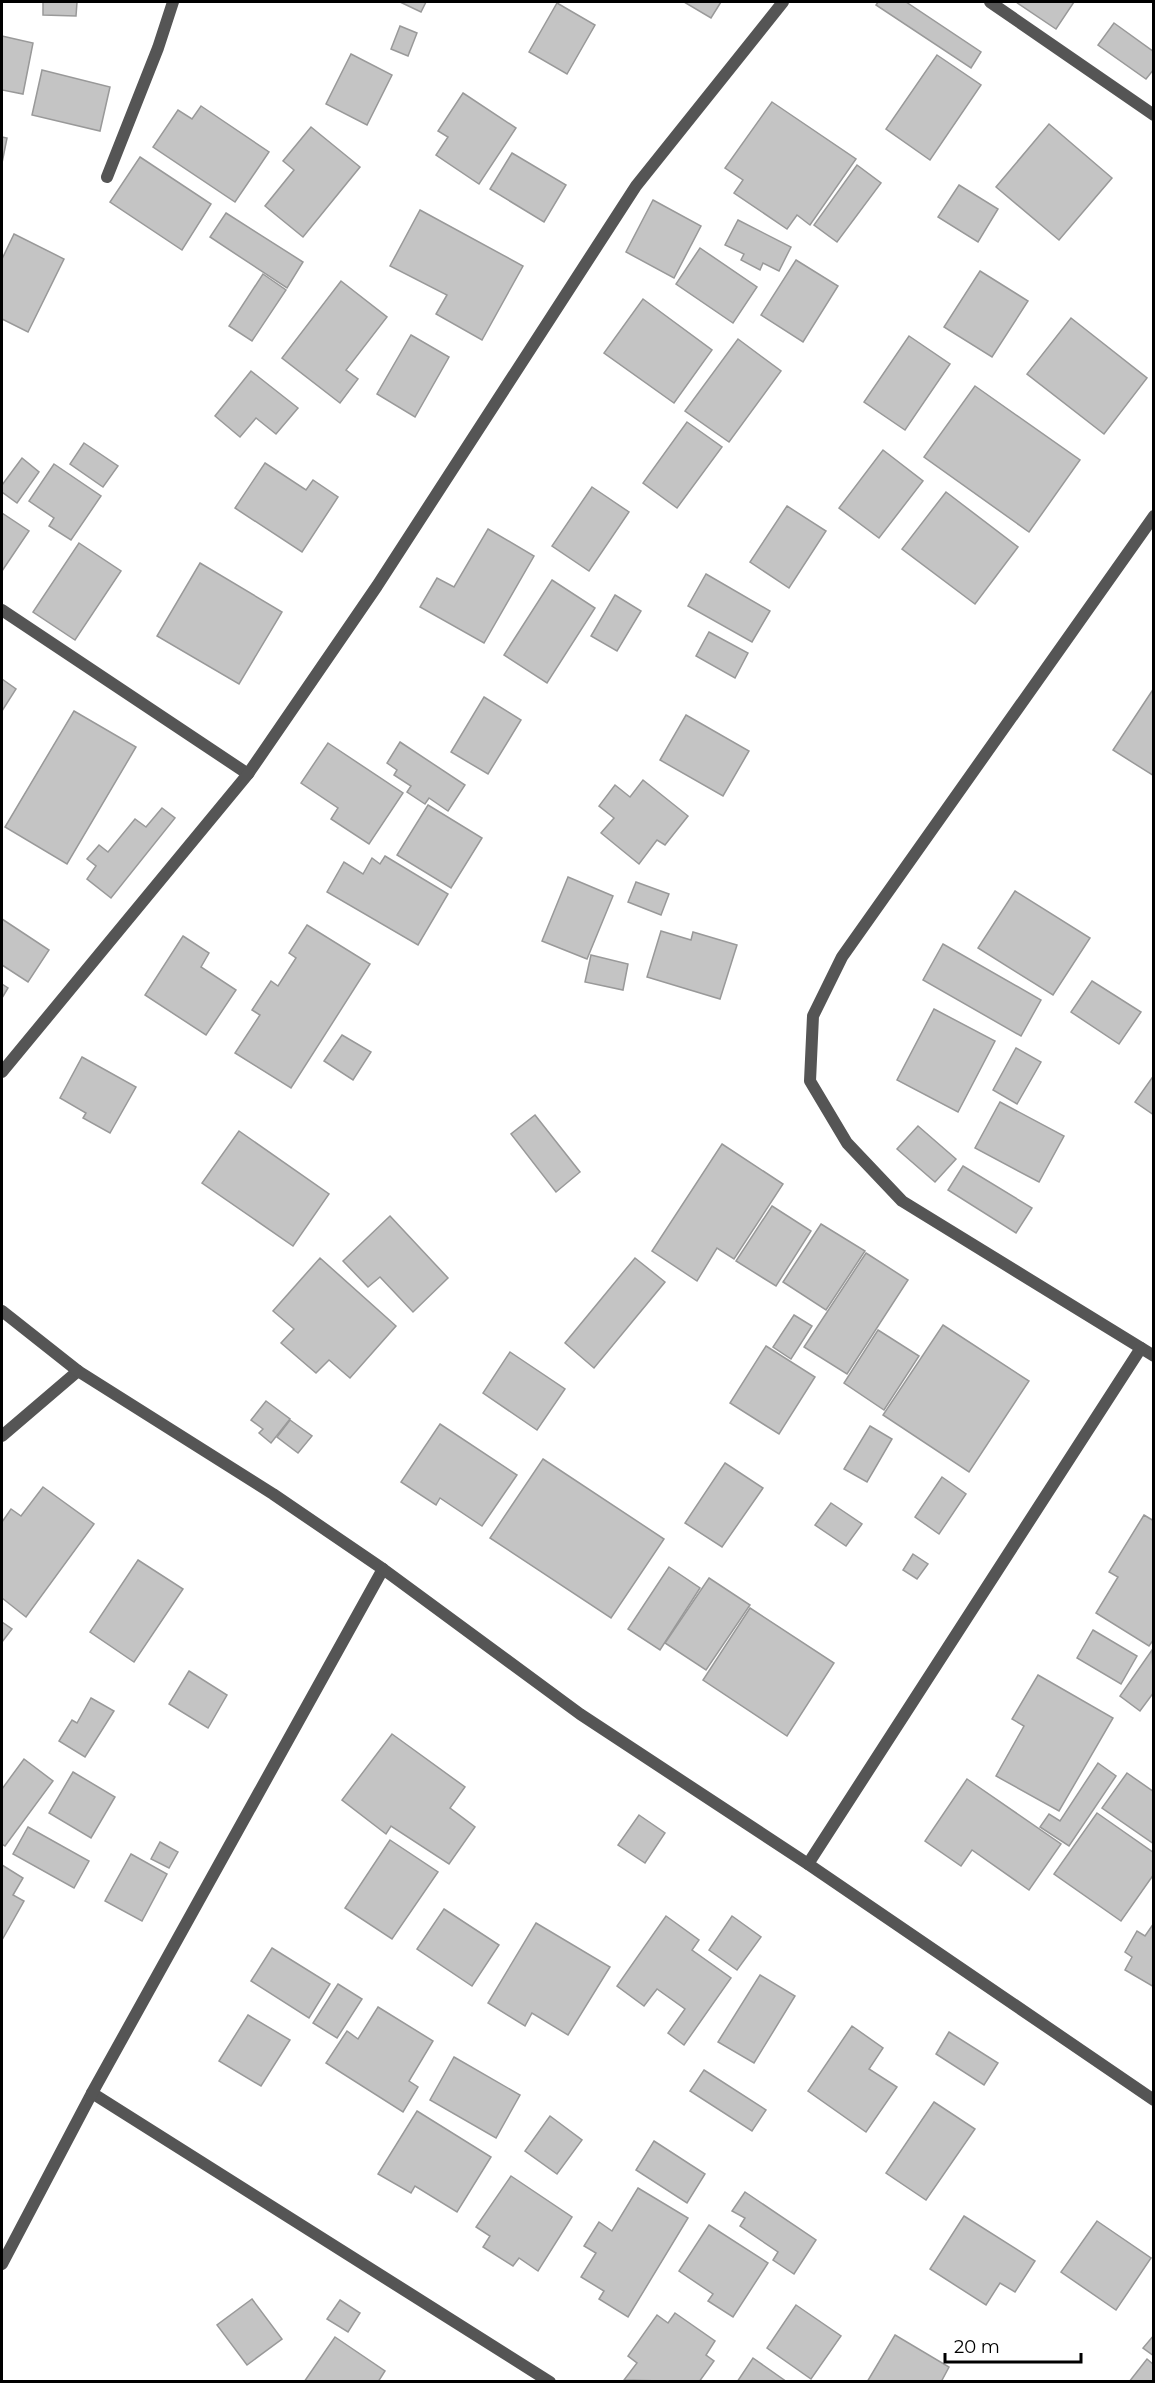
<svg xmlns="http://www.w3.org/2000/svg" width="1155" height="2383" viewBox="0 0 1155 2383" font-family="Montserrat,sans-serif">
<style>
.building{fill:#c4c4c4;stroke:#999;stroke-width:1.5}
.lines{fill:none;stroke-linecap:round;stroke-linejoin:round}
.minor{stroke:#555;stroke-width:12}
.tertiary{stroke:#555;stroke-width:12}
</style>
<rect width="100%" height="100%" fill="#fff"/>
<g class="building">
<path d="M43,2H77L76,16L43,15Z"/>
<path d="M400,2H426L421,12Z"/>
<path d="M684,2H721L711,18Z"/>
<path d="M878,2H906L981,52L971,68L876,5Z"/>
<path d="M1016,2H1074L1056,29Z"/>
<path d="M557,3L595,25L567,74L529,52Z"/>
<path d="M1114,23L1154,52V69L1146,79L1098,45Z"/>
<path d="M400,26L417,33L408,56L391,49Z"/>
<path d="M2,36L33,43L23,94L2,90Z"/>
<path d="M351,54L392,75L367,125L326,104Z"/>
<path d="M937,55L981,85L930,160L886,129Z"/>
<path d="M42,70L110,87L100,131L32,115Z"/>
<path d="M463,93L516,128L479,184L436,155L448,137L438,131Z"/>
<path d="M772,102L856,159L810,225L797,215L787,229L734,193L743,180L725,168Z"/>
<path d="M201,106L269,152L235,202L153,147L178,110L192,119Z"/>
<path d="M1049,124L1112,178L1059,240L996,187Z"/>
<path d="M311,127L360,167L303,237L265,206L294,170L283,161Z"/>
<path d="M2,137L7,138L2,163Z"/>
<path d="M512,153L566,185L544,222L490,189Z"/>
<path d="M140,157L211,204L182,250L110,202Z"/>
<path d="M857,165L881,183L837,242L814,225Z"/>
<path d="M959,185L998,209L978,242L938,217Z"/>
<path d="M653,200L701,226L674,278L626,252Z"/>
<path d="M420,210L523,266L482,340L436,314L447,295L390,266Z"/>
<path d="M226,213L303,262L287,288L210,237Z"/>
<path d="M738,220L791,247L779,271L763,263L760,270L741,260L744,254L725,245Z"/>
<path d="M14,234L64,259L28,332L2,319V259Z"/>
<path d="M700,248L757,287L733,323L676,284Z"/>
<path d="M796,260L838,286L803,342L761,315Z"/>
<path d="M980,271L1028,301L992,357L944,327Z"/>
<path d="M263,274L286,290L252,341L229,326Z"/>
<path d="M341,281L387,317L346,370L358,379L340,403L282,358Z"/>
<path d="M643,299L712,350L674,403L604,353Z"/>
<path d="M1071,318L1147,378L1104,434L1027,374Z"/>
<path d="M411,335L449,357L415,417L377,394Z"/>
<path d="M909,336L950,364L905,430L864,402Z"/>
<path d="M738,339L781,371L729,442L685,411Z"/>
<path d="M251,371L298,408L276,434L256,418L240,437L215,416Z"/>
<path d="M975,386L1080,460L1029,532L924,457Z"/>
<path d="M687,422L722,447L677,508L643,483Z"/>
<path d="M84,443L118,466L103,487L70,464Z"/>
<path d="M883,450L923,481L879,538L839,508Z"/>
<path d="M22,458L39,472L17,503L2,492V485Z"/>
<path d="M265,463L306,490L313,480L338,497L302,552L235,508Z"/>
<path d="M54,464L101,496L71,540L49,526L54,518L29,501Z"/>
<path d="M592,487L629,512L589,571L552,546Z"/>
<path d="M946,492L1018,547L975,604L902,549Z"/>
<path d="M787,506L826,531L789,588L750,562Z"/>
<path d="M2,513L29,531L2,571Z"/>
<path d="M488,529L534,556L484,643L420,607L437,578L454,587Z"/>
<path d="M79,543L121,571L75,640L33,612Z"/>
<path d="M200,563L282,612L239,684L157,636Z"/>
<path d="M706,574L770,611L752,642L688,606Z"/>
<path d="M552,580L595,608L547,683L504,655Z"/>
<path d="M615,595L641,611L617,651L591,636Z"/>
<path d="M709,632L748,653L735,678L696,656Z"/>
<path d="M2,679L16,689L2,711Z"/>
<path d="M1154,688V776L1113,750Z"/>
<path d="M484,697L521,720L488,774L451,752Z"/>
<path d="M74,711L136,747L67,864L5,827Z"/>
<path d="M686,715L749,751L723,796L660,760Z"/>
<path d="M400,742L465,785L448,811L429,798L425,804L407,792L411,786L394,775L397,770L387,763Z"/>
<path d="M328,743L403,793L369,844L331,819L338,808L301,783Z"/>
<path d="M643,780L688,816L665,845L657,840L639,864L601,833L614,818L599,806L615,785L630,797Z"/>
<path d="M428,805L482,838L451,888L397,855Z"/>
<path d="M162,808L175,818L111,898L87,879L96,866L87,859L99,845L108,852L135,819L146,827Z"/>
<path d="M385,856L448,894L418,945L327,892L344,862L363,874L372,858L380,864Z"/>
<path d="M568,877L613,896L587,959L542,941Z"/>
<path d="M636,882L669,894L661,915L628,902Z"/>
<path d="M1015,891L1090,938L1053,995L978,948Z"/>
<path d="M2,919L49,950L28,982L2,965Z"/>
<path d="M307,925L370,964L291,1088L235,1053L260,1015L252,1010L271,981L278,986L296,958L289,953Z"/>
<path d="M661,931L691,940L693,932L737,945L720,999L647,977Z"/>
<path d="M183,936L209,953L201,967L236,990L206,1035L145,995Z"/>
<path d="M943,944L1041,1000L1021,1036L923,980Z"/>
<path d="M591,955L628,964L623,990L585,982Z"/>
<path d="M1092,981L1141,1012L1119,1044L1071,1012Z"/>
<path d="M2,984L8,988L2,998Z"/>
<path d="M934,1009L995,1041L958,1112L897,1080Z"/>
<path d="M342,1035L371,1052L353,1080L324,1061Z"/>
<path d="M1016,1048L1041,1062L1017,1104L993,1090Z"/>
<path d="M82,1057L136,1087L110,1133L83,1118L86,1113L60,1098Z"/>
<path d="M1154,1075V1115L1135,1102Z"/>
<path d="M1000,1102L1064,1136L1039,1182L975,1148Z"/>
<path d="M535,1115L580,1172L556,1192L511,1134Z"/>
<path d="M918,1126L956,1159L935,1182L897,1149Z"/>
<path d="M239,1131L329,1194L293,1246L202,1183Z"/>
<path d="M722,1144L783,1184L734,1259L717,1248L697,1281L652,1251Z"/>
<path d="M963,1166L1032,1208L1016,1233L948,1190Z"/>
<path d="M772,1206L811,1231L776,1286L736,1261Z"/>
<path d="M390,1216L448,1278L413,1312L380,1277L368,1287L343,1261Z"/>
<path d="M821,1224L865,1251L826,1310L783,1282Z"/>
<path d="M866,1253L908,1280L847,1374L804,1347Z"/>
<path d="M320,1258L396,1326L350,1378L329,1360L316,1373L281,1343L294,1329L273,1311Z"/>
<path d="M635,1258L665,1282L594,1368L565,1343Z"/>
<path d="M794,1315L812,1326L791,1359L773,1347Z"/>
<path d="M943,1325L1029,1381L969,1472L883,1415Z"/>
<path d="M878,1330L919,1356L884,1410L844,1383Z"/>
<path d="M766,1346L815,1377L779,1434L730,1403Z"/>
<path d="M510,1352L565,1389L537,1430L483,1393Z"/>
<path d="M266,1401L290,1419L271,1443L259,1433L263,1429L251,1420Z"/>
<path d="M290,1420L312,1436L298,1453L277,1437Z"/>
<path d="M440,1424L517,1475L482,1526L440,1498L436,1505L401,1482Z"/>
<path d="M870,1426L892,1439L867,1482L844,1469Z"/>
<path d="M543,1459L664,1539L611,1618L490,1538Z"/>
<path d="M725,1463L763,1488L722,1547L685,1523Z"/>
<path d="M942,1477L966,1494L939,1534L915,1517Z"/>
<path d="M43,1487L94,1524L26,1617L2,1598V1522L11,1509L21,1516Z"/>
<path d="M831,1503L862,1524L846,1546L815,1525Z"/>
<path d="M1144,1515L1154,1521V1639L1149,1646L1096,1613L1118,1577L1109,1572Z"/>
<path d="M913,1554L928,1564L917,1579L903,1570Z"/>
<path d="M138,1560L183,1589L134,1662L90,1632Z"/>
<path d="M669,1567L700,1588L660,1650L628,1629Z"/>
<path d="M709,1578L750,1605L706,1670L665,1643Z"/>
<path d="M750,1608L834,1663L787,1736L703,1680Z"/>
<path d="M2,1622L12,1629L2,1642Z"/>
<path d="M1093,1630L1137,1656L1121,1684L1077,1658Z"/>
<path d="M1152,1650L1154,1692L1140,1711L1120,1696Z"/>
<path d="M189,1671L227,1695L208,1728L169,1704Z"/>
<path d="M1038,1675L1113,1718L1059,1811L996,1776L1024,1726L1012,1719Z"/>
<path d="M91,1698L114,1711L85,1757L59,1741L72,1720L77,1723Z"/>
<path d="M392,1734L465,1787L450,1808L475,1827L449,1864L391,1826L386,1834L342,1800Z"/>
<path d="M24,1759L53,1781L5,1846L2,1844V1789Z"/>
<path d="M1098,1763L1116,1776L1069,1846L1040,1827L1049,1814L1060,1821Z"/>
<path d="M73,1772L115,1797L91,1838L49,1813Z"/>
<path d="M1127,1773L1154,1792V1844L1102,1808Z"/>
<path d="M967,1779L1061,1844L1029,1890L972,1850L961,1866L925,1841Z"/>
<path d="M1097,1813L1154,1853V1874L1121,1921L1054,1874Z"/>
<path d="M639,1815L665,1833L645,1863L618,1845Z"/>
<path d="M28,1827L89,1861L74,1888L13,1854Z"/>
<path d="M390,1840L438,1872L392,1939L345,1908Z"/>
<path d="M160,1842L178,1852L169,1868L151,1859Z"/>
<path d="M131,1854L167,1874L142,1921L105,1901Z"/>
<path d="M2,1865L23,1878L13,1895L24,1901L2,1940Z"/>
<path d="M444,1909L499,1945L472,1986L417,1949Z"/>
<path d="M666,1916L699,1940L692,1950L731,1978L684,2045L668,2033L685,2009L657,1989L644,2006L617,1986Z"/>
<path d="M732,1916L761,1937L737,1970L709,1950Z"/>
<path d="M536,1923L610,1967L568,2035L532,2013L525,2026L488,2003Z"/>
<path d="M1154,1923V1987L1125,1970L1132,1957L1125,1952L1137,1931L1145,1936Z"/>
<path d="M272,1948L330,1984L309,2018L251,1981Z"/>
<path d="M760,1975L795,1996L754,2063L718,2042Z"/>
<path d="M338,1984L362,1999L337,2038L313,2023Z"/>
<path d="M378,2007L433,2041L409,2081L418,2087L403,2112L326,2063L347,2031L358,2039Z"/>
<path d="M248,2015L290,2040L261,2086L219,2061Z"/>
<path d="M852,2026L883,2048L869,2069L897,2087L866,2132L808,2091Z"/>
<path d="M949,2032L998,2063L984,2085L936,2054Z"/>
<path d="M454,2057L520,2095L496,2138L430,2100Z"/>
<path d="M704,2070L766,2110L752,2131L690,2091Z"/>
<path d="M934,2102L975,2129L926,2200L886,2173Z"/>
<path d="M417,2111L491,2157L457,2212L415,2186L411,2193L378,2174Z"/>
<path d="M550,2116L582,2140L557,2174L525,2151Z"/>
<path d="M654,2141L705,2174L687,2203L636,2170Z"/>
<path d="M511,2176L572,2217L538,2271L519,2258L513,2266L483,2247L490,2236L476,2227Z"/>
<path d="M638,2188L688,2218L628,2317L599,2299L604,2291L581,2277L596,2253L584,2246L599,2222L612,2231Z"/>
<path d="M745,2192L816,2240L794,2274L773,2260L778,2252L740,2226L745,2218L732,2211Z"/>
<path d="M964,2216L1035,2261L1015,2292L1000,2283L986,2305L930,2269Z"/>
<path d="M1097,2221L1151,2258L1116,2310L1061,2272Z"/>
<path d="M709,2225L768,2263L733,2317L708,2301L713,2294L679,2271Z"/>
<path d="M252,2299L282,2339L247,2365L217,2325Z"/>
<path d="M340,2300L360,2313L348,2332L327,2319Z"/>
<path d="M796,2305L841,2336L811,2379L767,2348Z"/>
<path d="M675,2313L715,2341L706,2355L714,2361L699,2382L624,2380L637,2363L628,2356L657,2315L668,2323Z"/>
<path d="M895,2335L949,2367L941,2382H867Z"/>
<path d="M1154,2335V2356L1143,2348Z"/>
<path d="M335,2337L385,2371L378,2382H304Z"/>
<path d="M753,2358L787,2382H737Z"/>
<path d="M1147,2359L1154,2365V2382H1129Z"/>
</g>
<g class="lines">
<g class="minor">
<path d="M990,2L1154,115"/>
<path d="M107,177L158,48L173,2"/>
<path d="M1154,516L842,957L813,1016L810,1081L847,1143L902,1201L1154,1356"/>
<path d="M2,610L248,774"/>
<path d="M2,1072L248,774L377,586L636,186L783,2"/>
<path d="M2,1436L78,1371"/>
<path d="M808,1864L1141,1348"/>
<path d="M92,2093L550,2382"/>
<path d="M2,2264L92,2093L383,1569"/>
</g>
<path class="tertiary" d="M2,1311L78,1371L273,1494L383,1569L580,1714L808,1864L1154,2100"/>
</g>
<rect width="1155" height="2383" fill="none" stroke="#000000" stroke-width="6"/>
<path d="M945 2353v9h136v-9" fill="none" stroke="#000000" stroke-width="3"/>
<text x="954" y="2353" font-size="18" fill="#000000" stroke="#ffffff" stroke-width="4.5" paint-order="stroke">20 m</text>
</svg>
